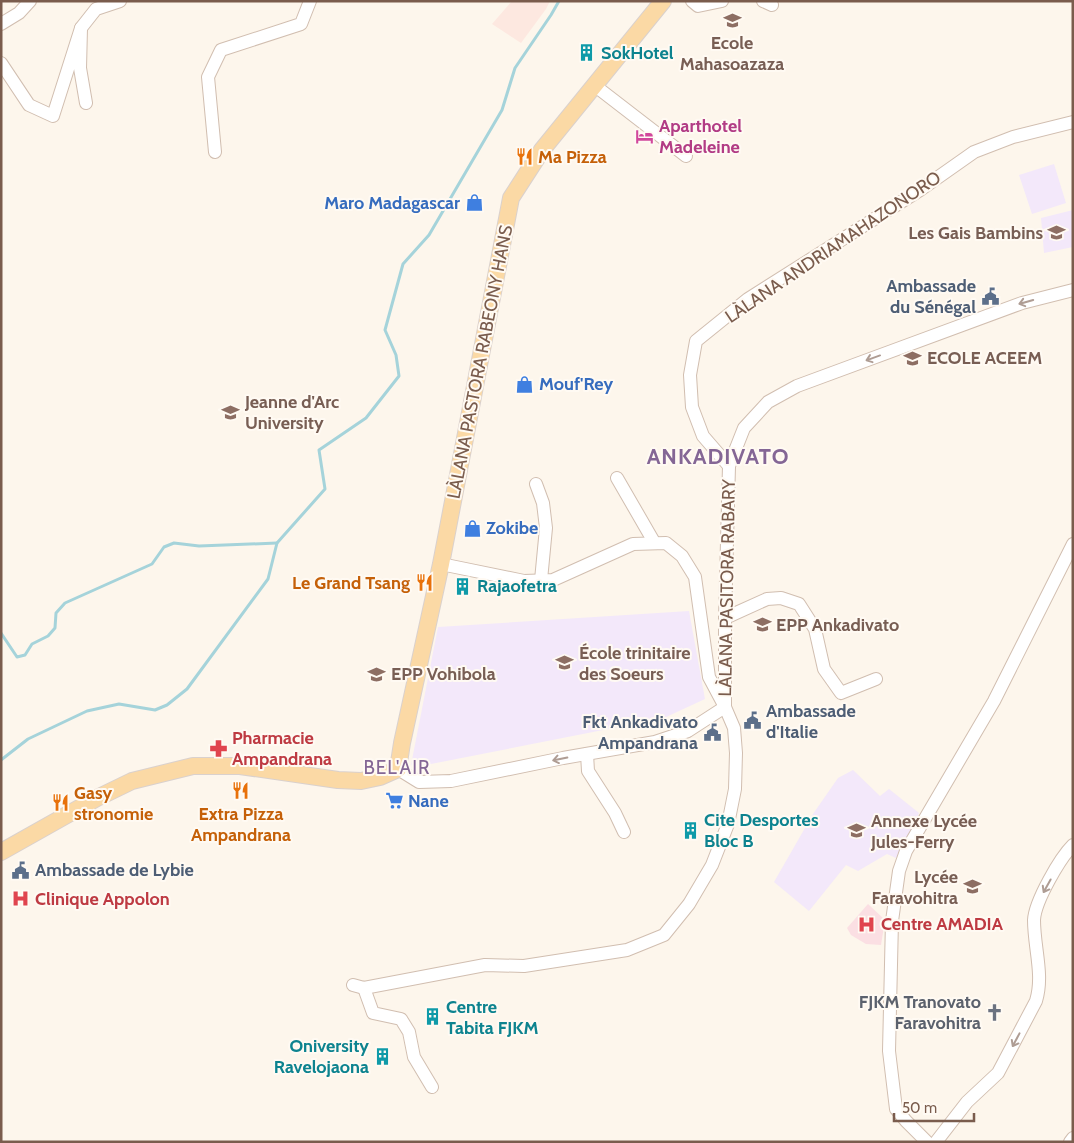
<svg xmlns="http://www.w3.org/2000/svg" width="1074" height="1143" viewBox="0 0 1074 1143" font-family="Cabin,sans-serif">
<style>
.commercial{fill:#fde8e0}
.education{fill:#f3e8fa}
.medical{fill:#fbdfe3}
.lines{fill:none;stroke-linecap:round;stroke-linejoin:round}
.stream{stroke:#a5d3da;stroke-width:3}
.minor-casing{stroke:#d1beb0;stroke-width:14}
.major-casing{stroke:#dad1cd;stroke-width:18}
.minor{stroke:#fff;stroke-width:12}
.major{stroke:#fbd9a5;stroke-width:16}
.oneway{stroke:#af9d94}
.labels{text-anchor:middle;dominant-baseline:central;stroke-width:4;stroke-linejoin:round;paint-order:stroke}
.education-label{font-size:18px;font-weight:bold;fill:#785e54;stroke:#fffaf3;text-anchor:start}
.culture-label{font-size:18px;font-weight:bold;fill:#0d838f;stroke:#fffaf3;text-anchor:start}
.hotel-label{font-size:18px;font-weight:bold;fill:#b23c85;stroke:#fffaf3;text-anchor:start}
.food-label{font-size:18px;font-weight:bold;fill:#c56008;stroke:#fffaf3;text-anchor:start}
.shop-label{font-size:18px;font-weight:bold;fill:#366cbe;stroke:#fffaf3;text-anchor:start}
.street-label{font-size:18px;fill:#7a5c4d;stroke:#fffaf3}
.service-label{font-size:18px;font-weight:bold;fill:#4e5e75;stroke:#fffaf3;text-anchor:end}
.health-label{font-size:18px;font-weight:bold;fill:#be3a42;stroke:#fffaf3;text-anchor:start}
.worship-label{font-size:18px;font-weight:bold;fill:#5b616d;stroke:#fffaf3;text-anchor:end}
.neighbourhood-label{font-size:19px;letter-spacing:1px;fill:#846695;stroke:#fffaf3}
.district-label{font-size:22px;font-weight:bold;letter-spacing:1px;fill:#846695;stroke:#fffaf3}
</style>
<rect width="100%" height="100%" fill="#fdf6ec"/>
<path class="commercial" d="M512,1H550L546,9L521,43L492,24Z"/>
<g class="education">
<path d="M1054,164L1066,203L1032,214L1019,175Z"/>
<path d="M1073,210V247L1044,253L1041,218Z"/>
<path d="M689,611L705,699L664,718L426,765H411L438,627Z"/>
<path d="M853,770L880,796L889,789L919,813L903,847L896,858L887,854L858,871L846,865L809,911L774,882L813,814L838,778Z"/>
</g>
<path class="medical" d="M868,904L885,920L881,945L866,944L851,935L847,928Z"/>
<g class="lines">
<g class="stream">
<path d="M1,633L17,657L25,655L32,644L48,636L55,628L56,613L65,603L152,564L164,547L174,543L199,546L277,543"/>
<path d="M1,760L28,739L87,711L119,704L155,710L167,705L187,689L268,579L277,543L325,489L319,450L366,418L399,376L396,355L385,330L403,264L429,235L502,110L515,68L551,15L559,1"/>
</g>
<defs>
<g id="minor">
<path d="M692,1L698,6L722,1"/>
<path d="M763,1L772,5"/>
<path d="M1,24L19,13L30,1"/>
<path d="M1,63L29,105L53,116L81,28"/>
<path d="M594,85L686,156"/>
<path d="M86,103L80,68L81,28L96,9L120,1"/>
<path d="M215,152L208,77L221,50L301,24L310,1"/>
<path d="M729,466L703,436L692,407L690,375L696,341L748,299L920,190L974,152L1013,137L1073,122"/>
<path d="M617,478L654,542"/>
<path d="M536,484L543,503L546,528L541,580"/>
<path d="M725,618L767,599L781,598L799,604L815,629L824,669L841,693L876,679"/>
<path d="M587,754L588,771L615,813L624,832"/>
<path d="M398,769L419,782L451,781L563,758L655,742L688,731L725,707V618L729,466L744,428L768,402L797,386L1022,303L1073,290"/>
<path d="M353,985L364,988L485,965L524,966L627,950L664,935L689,904L712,865L728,824L735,789L736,753L734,728L725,707L709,677L695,577L682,556L666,543L633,544L553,580L524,581L441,564"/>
<path d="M364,988L373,1013L401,1019L409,1032L414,1057L432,1087"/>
<path d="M927,1142L906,1121L896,1109L889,1051L892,921L899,871L906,851L994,701L1073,544"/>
<path d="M936,1142L967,1102L998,1073L1036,1001C1044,975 1034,948 1034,920C1035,901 1060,858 1073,845"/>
<path d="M1070,1142L1073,1138"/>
</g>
<path id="major" d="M1,852L97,798L132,781L193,766H240L338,780L361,781L380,777L398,769L402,743L441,564L511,198L542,150L663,1"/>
</defs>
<use href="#minor" class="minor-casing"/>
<use href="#major" class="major-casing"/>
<use href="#minor" class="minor"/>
<use href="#major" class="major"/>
</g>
<defs><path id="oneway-shaft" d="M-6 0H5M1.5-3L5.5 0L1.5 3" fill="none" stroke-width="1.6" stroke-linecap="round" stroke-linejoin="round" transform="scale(1.25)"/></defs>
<g class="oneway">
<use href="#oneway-shaft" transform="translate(1026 302) rotate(164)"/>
<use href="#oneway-shaft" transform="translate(873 358) rotate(160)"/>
<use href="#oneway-shaft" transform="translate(560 759) rotate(169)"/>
<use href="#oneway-shaft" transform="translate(1047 886) rotate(119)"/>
<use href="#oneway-shaft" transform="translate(1016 1040) rotate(118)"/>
</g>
<defs>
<symbol id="school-bare" viewBox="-9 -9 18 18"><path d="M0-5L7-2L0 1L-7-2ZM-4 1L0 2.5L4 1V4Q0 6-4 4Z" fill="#8d6e63" stroke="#fffaf3" stroke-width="2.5" paint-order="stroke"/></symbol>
<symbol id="building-bare" viewBox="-9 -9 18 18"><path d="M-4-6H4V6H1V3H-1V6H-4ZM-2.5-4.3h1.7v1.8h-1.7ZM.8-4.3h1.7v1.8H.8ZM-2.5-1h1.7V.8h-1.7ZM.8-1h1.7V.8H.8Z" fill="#0f9aa8" stroke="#fffaf3" stroke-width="2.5" paint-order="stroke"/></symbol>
<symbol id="hotel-bare" viewBox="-9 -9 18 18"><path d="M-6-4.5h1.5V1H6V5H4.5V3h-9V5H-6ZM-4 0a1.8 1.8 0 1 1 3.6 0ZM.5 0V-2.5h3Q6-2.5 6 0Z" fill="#d1479c" stroke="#fffaf3" stroke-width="2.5" paint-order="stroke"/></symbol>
<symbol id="restaurant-bare" viewBox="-9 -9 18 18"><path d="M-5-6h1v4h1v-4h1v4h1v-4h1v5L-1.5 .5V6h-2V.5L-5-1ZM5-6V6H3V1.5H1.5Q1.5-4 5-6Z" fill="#e8710a" stroke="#fffaf3" stroke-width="2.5" paint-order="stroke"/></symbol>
<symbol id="shop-bare" viewBox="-9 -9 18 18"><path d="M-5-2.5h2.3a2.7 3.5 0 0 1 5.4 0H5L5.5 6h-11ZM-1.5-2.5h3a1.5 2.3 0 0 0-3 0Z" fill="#3f7fe0" stroke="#fffaf3" stroke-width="2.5" paint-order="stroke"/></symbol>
<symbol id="civic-bare" viewBox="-9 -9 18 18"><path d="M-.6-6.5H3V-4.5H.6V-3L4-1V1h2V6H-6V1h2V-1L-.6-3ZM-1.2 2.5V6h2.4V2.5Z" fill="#5c6f8a" stroke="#fffaf3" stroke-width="2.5" paint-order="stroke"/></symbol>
<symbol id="university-bare" viewBox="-9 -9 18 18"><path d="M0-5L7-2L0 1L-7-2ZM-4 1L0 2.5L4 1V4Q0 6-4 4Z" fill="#8d6e63" stroke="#fffaf3" stroke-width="2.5" paint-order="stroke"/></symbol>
<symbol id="pharmacy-bare" viewBox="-9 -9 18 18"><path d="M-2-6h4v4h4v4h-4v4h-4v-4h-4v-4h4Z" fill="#e0444e" stroke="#fffaf3" stroke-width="2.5" paint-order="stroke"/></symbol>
<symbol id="supermarket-bare" viewBox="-9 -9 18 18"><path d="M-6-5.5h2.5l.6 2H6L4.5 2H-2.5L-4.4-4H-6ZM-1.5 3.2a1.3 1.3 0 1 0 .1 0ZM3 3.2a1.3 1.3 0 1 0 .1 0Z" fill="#3f7fe0" stroke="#fffaf3" stroke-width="2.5" paint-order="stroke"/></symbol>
<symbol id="hospital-bare" viewBox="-9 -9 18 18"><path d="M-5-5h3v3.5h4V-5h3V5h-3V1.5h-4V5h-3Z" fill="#e0444e" stroke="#fffaf3" stroke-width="2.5" paint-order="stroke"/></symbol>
<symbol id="church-bare" viewBox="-9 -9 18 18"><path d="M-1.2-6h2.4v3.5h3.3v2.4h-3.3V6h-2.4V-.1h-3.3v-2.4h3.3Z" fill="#6b7280" stroke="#fffaf3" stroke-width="2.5" paint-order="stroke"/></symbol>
</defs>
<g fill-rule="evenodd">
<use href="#school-bare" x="720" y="8" width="25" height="25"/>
<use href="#building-bare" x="574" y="40" width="25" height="25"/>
<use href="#hotel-bare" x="632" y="124" width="25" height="25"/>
<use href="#restaurant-bare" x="512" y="144" width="25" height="25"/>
<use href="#shop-bare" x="462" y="190" width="25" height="25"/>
<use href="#school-bare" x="1044" y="220" width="25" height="25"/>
<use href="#civic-bare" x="978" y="284" width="25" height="25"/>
<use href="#school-bare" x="900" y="346" width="25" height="25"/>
<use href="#shop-bare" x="512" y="372" width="25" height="25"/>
<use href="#university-bare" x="218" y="400" width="25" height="25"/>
<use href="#shop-bare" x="460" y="516" width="25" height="25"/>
<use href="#restaurant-bare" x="412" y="570" width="25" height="25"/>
<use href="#building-bare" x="450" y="574" width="25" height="25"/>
<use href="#school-bare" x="750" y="612" width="25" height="25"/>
<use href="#school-bare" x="552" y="650" width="25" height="25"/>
<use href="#school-bare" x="364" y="662" width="25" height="25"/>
<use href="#civic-bare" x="740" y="708" width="25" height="25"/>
<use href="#civic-bare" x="700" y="720" width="25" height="25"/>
<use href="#pharmacy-bare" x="206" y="736" width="25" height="25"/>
<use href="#restaurant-bare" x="228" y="778" width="25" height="25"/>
<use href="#supermarket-bare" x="382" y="788" width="25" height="25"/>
<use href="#restaurant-bare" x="48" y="790" width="25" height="25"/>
<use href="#building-bare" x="678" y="818" width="25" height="25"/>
<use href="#school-bare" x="844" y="818" width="25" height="25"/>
<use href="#civic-bare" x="8" y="858" width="25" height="25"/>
<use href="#school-bare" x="960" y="874" width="25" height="25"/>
<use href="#hospital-bare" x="8" y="886" width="25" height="25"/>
<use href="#hospital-bare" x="854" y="912" width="25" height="25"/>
<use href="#church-bare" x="982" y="1000" width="25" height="25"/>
<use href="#building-bare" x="420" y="1004" width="25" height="25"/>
<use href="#building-bare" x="370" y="1044" width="25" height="25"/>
</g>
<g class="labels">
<g class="education-label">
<text x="732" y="43" text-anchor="middle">Ecole<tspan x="732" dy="21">Mahasoazaza</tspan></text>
<text x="1043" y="233" text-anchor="end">Les Gais Bambins</text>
<text x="927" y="358">ECOLE ACEEM</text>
<text x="245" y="402">Jeanne d'Arc<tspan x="245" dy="21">University</tspan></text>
<text x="776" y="625">EPP Ankadivato</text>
<text x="579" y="653">École trinitaire<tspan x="579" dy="21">des Soeurs</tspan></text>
<text x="391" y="674">EPP Vohibola</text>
<text x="871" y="821">Annexe Lycée<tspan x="871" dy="21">Jules-Ferry</tspan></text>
<text x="958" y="877" text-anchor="end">Lycée<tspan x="958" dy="21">Faravohitra</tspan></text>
</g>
<g class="culture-label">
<text x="601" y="53">SokHotel</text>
<text x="477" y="586">Rajaofetra</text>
<text x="704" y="820">Cite Desportes<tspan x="704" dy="21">Bloc B</tspan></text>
<text x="446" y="1007">Centre<tspan x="446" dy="21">Tabita FJKM</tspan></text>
<text x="369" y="1046" text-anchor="end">Oniversity<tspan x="369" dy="21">Ravelojaona</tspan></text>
</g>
<g class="hotel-label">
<text x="659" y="126">Aparthotel<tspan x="659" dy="21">Madeleine</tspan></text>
</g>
<g class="food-label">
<text x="538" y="157">Ma Pizza</text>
<text x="410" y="583" text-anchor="end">Le Grand Tsang</text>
<text x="74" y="793">Gasy<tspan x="74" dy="21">stronomie</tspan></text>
<text x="241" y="814" text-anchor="middle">Extra Pizza<tspan x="241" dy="21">Ampandrana</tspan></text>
</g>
<g class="shop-label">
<text x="460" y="203" text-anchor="end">Maro Madagascar</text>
<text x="539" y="384">Mouf'Rey</text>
<text x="486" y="528">Zokibe</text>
<text x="408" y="801">Nane</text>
</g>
<g class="street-label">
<text transform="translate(833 247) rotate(-34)">LÀLANA ANDRIAMAHAZONORO</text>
<text transform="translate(480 362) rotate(-79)">LÀLANA PASTORA RABEONY HANS</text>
<text transform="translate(727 588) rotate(-89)">LÀLANA PASITORA RABARY</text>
</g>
<g class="service-label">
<text x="976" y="286">Ambassade<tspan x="976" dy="21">du Sénégal</tspan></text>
<text x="766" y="711" text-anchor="start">Ambassade<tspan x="766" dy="21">d'Italie</tspan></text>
<text x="698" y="722">Fkt Ankadivato<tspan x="698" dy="21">Ampandrana</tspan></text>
<text x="35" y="870" text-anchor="start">Ambassade de Lybie</text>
</g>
<g class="health-label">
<text x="232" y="738">Pharmacie<tspan x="232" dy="21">Ampandrana</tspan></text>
<text x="35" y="899">Clinique Appolon</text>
<text x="881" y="924">Centre AMADIA</text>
</g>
<g class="worship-label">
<text x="981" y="1002">FJKM Tranovato<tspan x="981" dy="21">Faravohitra</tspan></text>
</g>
<g class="neighbourhood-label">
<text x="397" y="767">BEL'AIR</text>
</g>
<g class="district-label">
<text x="718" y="456">ANKADIVATO</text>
</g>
</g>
<rect width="1074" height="1143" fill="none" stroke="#7a5c4d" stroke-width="5"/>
<path d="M894 1113v8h80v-8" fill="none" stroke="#7a5c4d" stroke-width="2.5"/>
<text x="902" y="1113" font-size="15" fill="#7a5c4d" stroke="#fffaf3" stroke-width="4" paint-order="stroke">50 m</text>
</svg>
